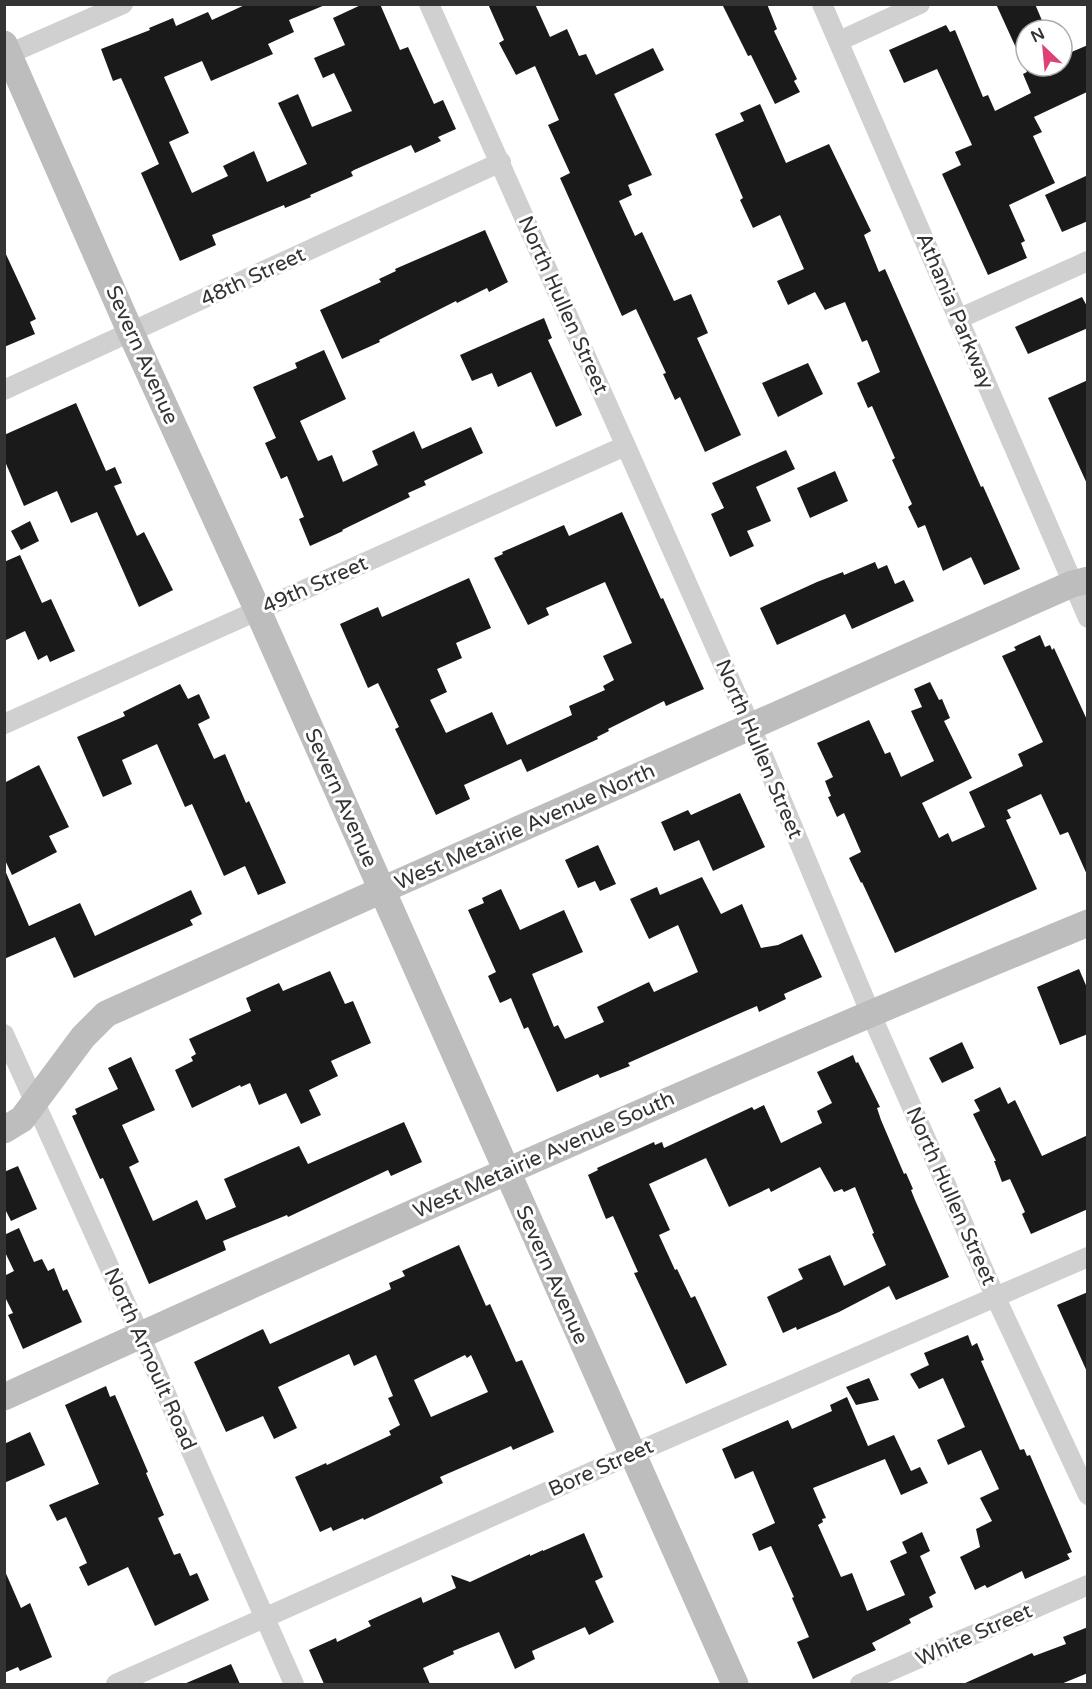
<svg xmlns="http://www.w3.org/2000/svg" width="1092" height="1689" viewBox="0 0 1092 1689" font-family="'Varela Round',sans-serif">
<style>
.building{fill:#1a1a1a;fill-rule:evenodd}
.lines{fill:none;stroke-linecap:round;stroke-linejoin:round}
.street{stroke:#d0d0d0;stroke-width:20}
.secondary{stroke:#bdbdbd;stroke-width:27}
.labels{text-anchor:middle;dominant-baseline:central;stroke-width:6;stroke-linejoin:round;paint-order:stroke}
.street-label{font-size:21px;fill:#333;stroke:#fff}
</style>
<rect width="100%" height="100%" fill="#fff"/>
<g class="building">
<path d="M247,4L325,5L289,20L294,32L268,44L273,54L211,81L202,61L164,77L189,133L169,142L192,193L228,176L223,166L254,151L267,182L307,164L278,103L298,94L312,127L352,111L334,73L323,78L314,58L345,45L333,18L363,4H380L400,50L408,47L434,104L443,100L456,129L438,137L441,141L415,153L411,145L354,170L351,172L353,176L310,195L311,197L285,208L284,205L212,235L216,245L180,261L141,173L159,164L121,78L113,81L101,49L150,30L149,28L173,18L176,26L208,12L212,20Z"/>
<path d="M488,4H535L550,37L567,29L579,56L586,54L596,75L653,48L664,70L614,94L652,175L628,185L632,195L619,201L635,236L642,232L674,301L691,294L708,333L697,338L741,435L705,452L680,397L675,400L663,374L666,373L636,309L622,316L560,178L570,173L548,125L559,120L535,66L516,75L499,43L504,40Z"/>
<path d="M722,4H767L777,29L774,31L797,79L794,81L800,92L775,104L751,55L748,56Z"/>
<path d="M996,4H1035L1046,30H1026V66H1062V56L1088,45L1087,92L1034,117L1042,132L1033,136L1055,183L1009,205L1025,241L1021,243L1027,258L988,275L942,174L961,165L955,152L972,145L937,69L904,83L889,50L946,25L950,32L955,30L983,97L988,95L995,111L1031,93L1023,74L1027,72Z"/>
<path d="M760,104L786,163L829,144L871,231L864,235L879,272L885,269L981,487L983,486L1020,569L984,585L971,557L943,571L925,525L918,528L908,507L912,504L892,460L895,458L872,406L868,408L857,383L880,372L867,340L862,342L845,302L825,310L815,292L788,305L777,281L804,269L780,215L753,228L740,200L743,198L715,134L744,121L740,113Z"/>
<path d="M1088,175V221L1062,232L1045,195Z"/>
<path d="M485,230L508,282L489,292L487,288L457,303L456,301L379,340L380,342L342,359L320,310L381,282L379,279L396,271L395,269Z"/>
<path d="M4,250L36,319L30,322L35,334L4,347Z"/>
<path d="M1082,297L1088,308V328L1028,354L1015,327Z"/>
<path d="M544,318L552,338L548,340L582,415L556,427L531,372L498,387L492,373L472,381L460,355Z"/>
<path d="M324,350L346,399L300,421L318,461L332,455L343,482L378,465L372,451L414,431L422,449L471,427L483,453L424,481L426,485L408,493L410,497L342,530L343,531L310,546L299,519L304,517L287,476L281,479L265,443L276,438L253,387L297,368L295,363Z"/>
<path d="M808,363L823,394L778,417L762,383Z"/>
<path d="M1088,380V486L1048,398Z"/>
<path d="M76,403L106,471L115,467L122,483L114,486L137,536L144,532L173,590L139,607L97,512L71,523L57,491L24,506L4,459V435Z"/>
<path d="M786,450L795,469L756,487L771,521L747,531L754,546L730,557L711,514L724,508L712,483Z"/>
<path d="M835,471L848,501L810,518L797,488Z"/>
<path d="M622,512L661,599L663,598L704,689L666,706L664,701L608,729L609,731L597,737L598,739L527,772L521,759L464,785L470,799L436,815L395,729L399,727L378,683L368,688L340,624L378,607L382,617L469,578L491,628L456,643L462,658L437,669L447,692L430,700L446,733L492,712L507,745L572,715L569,706L605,690L603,686L614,680L603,656L632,643L605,582L546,608L549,615L528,625L494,558L503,554L502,552L564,525L569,536Z"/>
<path d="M30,521L39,541L21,550L11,531Z"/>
<path d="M20,555L42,603L51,599L75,651L50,662L47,655L38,660L25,631L4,641V562Z"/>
<path d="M875,562L878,569L887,565L895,584L904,580L914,601L852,629L845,614L777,645L760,608L817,582L843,572L844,575Z"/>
<path d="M1040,635L1045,647L1050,645L1052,650L1054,648L1088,722V877L1068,832L1060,835L1041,794L1007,810L1011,818L1006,820L1037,889L895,953L862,882L861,883L849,858L861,852L844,813L837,817L828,797L831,796L825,781L833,777L817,743L869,720L885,754L890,752L901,777L934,761L911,711L922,707L914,689L930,682L939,700L942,699L950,718L944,721L972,778L922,803L939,838L948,833L952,842L985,827L969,792L1023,766L1018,754L1043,742L1002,656L1016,650L1014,647Z"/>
<path d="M180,684L188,699L199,694L210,718L198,724L214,759L225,754L246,803L249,801L286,883L258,895L245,866L224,876L192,804L185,807L157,744L122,760L132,784L103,797L77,737L125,716L123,712Z"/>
<path d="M39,765L69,827L49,836L57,852L12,875L4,858V783Z"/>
<path d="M740,793L765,847L713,871L699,840L674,851L661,822L688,810L691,815Z"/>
<path d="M598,845L616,884L600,891L595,881L578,888L565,860Z"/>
<path d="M4,868L29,926L80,903L95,936L191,890L202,914L190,920L193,925L74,978L55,937L4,959Z"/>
<path d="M702,877L721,914L742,904L761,948L778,945L802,934L822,977L784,994L786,999L759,1012L757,1006L743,1012L628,1063L630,1066L600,1078L598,1074L557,1092L528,1027L524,1029L511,998L500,1003L488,976L496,972L468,910L484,903L482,898L501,889L520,930L564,910L583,952L532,974L554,1027L558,1025L565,1039L604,1022L597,1007L649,982L654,992L698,972L678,925L649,939L630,899L657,887L660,895Z"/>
<path d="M1079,969L1088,990V1034L1060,1045L1037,987Z"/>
<path d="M330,971L345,1004L353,1001L371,1043L331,1061L338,1076L309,1090L321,1115L301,1124L286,1093L259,1105L250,1083L241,1087L240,1085L192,1108L175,1070L193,1061L191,1057L196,1054L189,1039L251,1011L246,998L279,983L283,991Z"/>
<path d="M962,1042L974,1068L942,1083L929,1058Z"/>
<path d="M853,1055L856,1063L858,1062L880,1107L877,1108L881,1120L904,1174L906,1173L913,1189L911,1190L915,1200L949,1277L896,1300L889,1286L839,1312L797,1330L796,1327L783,1333L767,1297L803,1279L798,1269L830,1255L844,1286L886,1265L872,1234L874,1233L855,1187L844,1192L842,1189L834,1192L820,1167L771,1192L769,1188L729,1207L706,1158L649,1184L670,1230L659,1235L675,1270L677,1269L691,1298L695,1296L727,1365L686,1384L634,1273L638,1272L613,1216L606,1219L588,1175L598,1170L597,1168L654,1142L655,1145L662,1142L664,1148L752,1107L754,1110L764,1105L781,1143L822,1123L817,1111L832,1103L817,1072Z"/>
<path d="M131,1057L155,1110L122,1125L139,1162L129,1167L153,1221L197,1200L206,1220L236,1207L224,1179L299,1146L308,1164L404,1122L422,1162L391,1176L388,1170L288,1217L287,1215L223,1241L226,1250L149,1284L103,1178L100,1179L72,1116L77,1114L75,1109L118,1089L108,1068Z"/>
<path d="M1000,1087L1008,1104L1015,1100L1042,1156L1088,1135V1209L1031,1234L1022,1214L1025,1212L1010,1179L1002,1182L994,1161H996L973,1114L980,1111L974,1100Z"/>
<path d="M18,1166L37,1209L11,1221L4,1207V1172Z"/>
<path d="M19,1228L34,1262L42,1259L48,1271L54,1268L63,1291L67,1289L82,1322L23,1349L8,1315L13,1313L4,1295V1276L14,1271L4,1250V1235Z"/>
<path d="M459,1245L486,1306L490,1304L516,1362L522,1360L554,1432L513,1450L511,1446L440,1477L443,1483L364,1520L363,1518L333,1531L331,1527L320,1532L295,1477L326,1463L327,1465L391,1435L389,1431L400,1425L388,1398L393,1396L376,1355L354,1366L349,1354L278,1387L297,1428L274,1439L263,1416L226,1432L194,1362L263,1329L270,1344L391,1289L389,1283L405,1276L402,1271ZM465,1355L467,1358L471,1355L488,1392L431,1417L414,1380Z"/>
<path d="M1088,1292V1374L1057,1305Z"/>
<path d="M968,1335L972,1346L977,1343L984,1360L981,1361L1020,1450L1024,1449L1027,1456L1030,1455L1072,1552L1067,1554L1070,1559L1025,1579L1022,1571L987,1588L985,1585L975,1590L960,1557L980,1547L976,1529L992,1521L980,1498L999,1489L981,1450L948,1465L937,1440L965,1427L943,1378L919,1389L910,1374L929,1365L924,1353Z"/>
<path d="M869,1378L879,1400L856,1405L846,1387Z"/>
<path d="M106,1386L110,1397L115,1395L148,1472L146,1473L164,1515L158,1518L174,1555L180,1553L190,1576L197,1573L209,1600L155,1626L128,1567L88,1586L79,1567L87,1563L66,1517L57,1521L49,1505L99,1484L65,1405Z"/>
<path d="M847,1397L868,1446L894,1435L911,1471L920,1467L928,1483L901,1495L885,1459L813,1488L826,1518L822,1519L823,1522L818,1525L841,1577L852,1573L867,1611L905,1595L890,1561L907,1553L902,1542L922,1532L930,1551L920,1556L936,1593L929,1597L933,1607L909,1619L911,1623L872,1643L876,1650L813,1679L797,1642L809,1637L792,1598L794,1597L771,1546L759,1551L752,1534L775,1523L753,1471L735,1479L722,1449L788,1420L792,1429L832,1411L830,1405Z"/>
<path d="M30,1432L45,1465L4,1483V1444Z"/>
<path d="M584,1533L603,1577L595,1581L614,1622L589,1635L585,1627L532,1651L535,1659L515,1669L499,1632L453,1651L454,1654L423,1668L430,1684H324L309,1650L336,1638L337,1642L371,1626L368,1621L421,1597L423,1603L456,1588L451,1575L470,1582L530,1554V1556L543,1550V1551Z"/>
<path d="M4,1569L21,1608L30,1603L52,1657L20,1671L18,1667L4,1673Z"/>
<path d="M1088,1627V1673L1061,1684H963L1032,1653L1034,1656L1066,1644L1063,1637Z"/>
<path d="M231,1664L240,1684H184Z"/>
</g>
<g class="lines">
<g class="street">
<path d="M429,4L751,727L870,1012L995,1296L1088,1495"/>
<path d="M822,4L1088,618"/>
<path d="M839,41L920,4"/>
<path d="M4,56L123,4"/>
<path d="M958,319L1088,261"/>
<path d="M4,390L501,162"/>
<path d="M4,724L625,446"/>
<path d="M4,1034L140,1335L294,1684"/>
<path d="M116,1684L632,1454L1088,1257"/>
<path d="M860,1684L1088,1585"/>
</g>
<g class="secondary">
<path d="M4,44L131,333L258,611L735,1684"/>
<path d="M4,1130L22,1119L83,1037L106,1014L382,890L1072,584L1088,580"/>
<path d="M4,1397C363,1234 723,1073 1088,923"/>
</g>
</g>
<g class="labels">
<g class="street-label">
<text transform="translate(253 277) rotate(-25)">48th Street</text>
<text transform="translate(563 305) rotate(66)">North Hullen Street</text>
<text transform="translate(955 311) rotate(67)">Athania Parkway</text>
<text transform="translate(142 355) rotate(66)">Severn Avenue</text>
<text transform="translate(315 585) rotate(-24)">49th Street</text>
<text transform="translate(759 749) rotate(67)">North Hullen Street</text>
<text transform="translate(341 798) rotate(66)">Severn Avenue</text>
<text transform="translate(525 827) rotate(-24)">West Metairie Avenue North</text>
<text transform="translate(544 1155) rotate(-24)">West Metairie Avenue South</text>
<text transform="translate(951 1196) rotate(66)">North Hullen Street</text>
<text transform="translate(552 1275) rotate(66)">Severn Avenue</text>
<text transform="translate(150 1359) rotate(66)">North Arnoult Road</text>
<text transform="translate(601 1468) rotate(-24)">Bore Street</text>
<text transform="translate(974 1635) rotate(-24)">White Street</text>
</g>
</g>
<rect width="1092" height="1689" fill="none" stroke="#333333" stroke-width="12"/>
<g transform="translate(1044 48) rotate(334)"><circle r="28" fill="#ffffff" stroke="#adadad" stroke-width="1.5"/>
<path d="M0-4.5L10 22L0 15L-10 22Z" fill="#de4175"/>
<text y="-9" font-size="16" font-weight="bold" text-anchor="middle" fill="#333333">N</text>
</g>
</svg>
